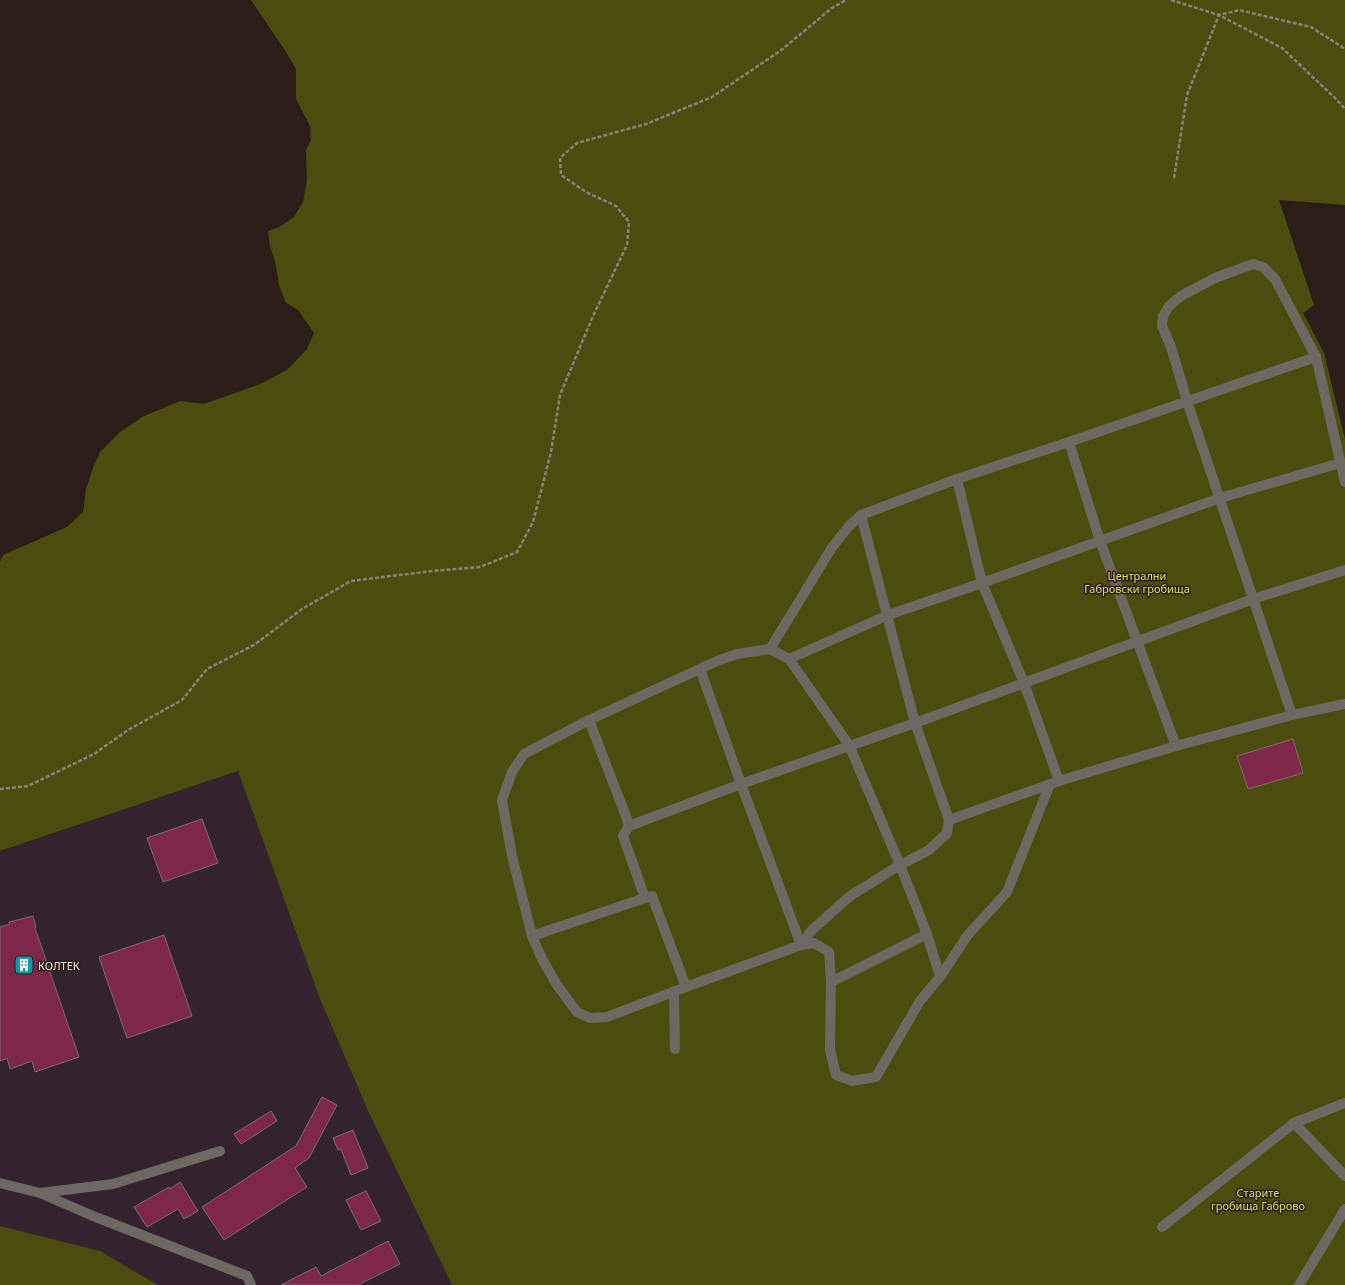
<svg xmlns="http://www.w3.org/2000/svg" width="1345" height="1285" viewBox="0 0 1345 1285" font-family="'Noto Sans',sans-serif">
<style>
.industrial{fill:#32232e}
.green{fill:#4a4d0d}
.building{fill:#7d284a;stroke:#7d6a70}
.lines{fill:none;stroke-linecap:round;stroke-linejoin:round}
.path{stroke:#8d807b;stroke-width:2.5;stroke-dasharray:4 2;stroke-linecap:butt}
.minor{stroke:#6e6862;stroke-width:10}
.labels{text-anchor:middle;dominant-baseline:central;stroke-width:3;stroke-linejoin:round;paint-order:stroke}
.park-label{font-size:11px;fill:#dbe261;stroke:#2b1d17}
.poi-label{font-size:11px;fill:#f0e6e2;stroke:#2b1d17;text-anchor:start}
</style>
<rect width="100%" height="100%" fill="#2b1d17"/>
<path class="industrial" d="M238,771L320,999L369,1113L452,1285H0V851Z"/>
<g class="green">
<path d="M251,0H1345V205L1279,200L1314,305L1303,313L1324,353L1345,439V1285H452L369,1113L320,999L238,771L0,851V562L3,555L67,527L83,512L86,489L93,468L100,452L120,432L144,416L180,401L204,404L260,384L287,370L307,349L314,333L298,310L286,303L279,285L275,261L270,246L268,231L279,227L294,217L303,202L307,179L306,150L311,140L310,126L296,99V69L286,52Z"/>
<path d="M0,1226L100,1251L158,1285H0Z"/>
</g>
<g class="building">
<path d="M1293,739L1303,773L1248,789L1237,756Z"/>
<path d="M202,819L218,863L163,882L147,838Z"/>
<path d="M33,916L36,927L35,928L79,1057L35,1072L32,1061L10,1069L7,1058L0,1061V927L10,924L9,922Z"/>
<path d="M164,935L192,1016L127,1038L99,957Z"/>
<path d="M322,1097L337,1105L309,1158L295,1168L307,1187L224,1240L202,1207L296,1146Z"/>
<path d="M271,1111L277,1121L241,1144L234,1134Z"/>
<path d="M353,1130L368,1168L351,1175L341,1149L338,1150L333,1138Z"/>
<path d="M180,1182L198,1211L184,1219L178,1209L147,1227L134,1207L169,1187L170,1189Z"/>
<path d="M366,1191L381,1221L361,1230L346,1200Z"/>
<path d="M388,1241L400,1264L358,1285H281L316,1267L321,1276Z"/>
</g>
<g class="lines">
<g class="path">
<path d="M1171,0L1219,15L1282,48L1334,97L1345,109"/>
<path d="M1174,178L1187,95L1219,15L1239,10L1311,27L1345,49"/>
<path d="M0,789L28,786L94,754L128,730L182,700L207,669L254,645L302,609L351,581L432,571L480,567L517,552L533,522L551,452L560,395L593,316L627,245L629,222L616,206L586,192L561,175L560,158L577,143L646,124L712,97L780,51L832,8L846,0"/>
</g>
<g class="minor">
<path d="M1069,442L1100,541L1176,746"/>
<path d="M957,479L982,583L1024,683L1059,781"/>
<path d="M861,515L915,723L949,820"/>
<path d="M770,649L831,549L849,526L861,515L957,479L1069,442L1316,357"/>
<path d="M789,659L888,615L982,583L1220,498L1340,463"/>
<path d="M700,669L741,784L801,945L814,943L829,952L831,982L830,1050L836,1075L852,1081L876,1077L920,1001L940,977L967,936L1007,892L1050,784"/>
<path d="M1292,715L1187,401L1171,347L1162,326L1163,316L1169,306L1181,296L1215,278L1253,264L1263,267L1275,279L1316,357L1345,482"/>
<path d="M589,720L524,754L512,772L502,800L512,856L532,936L542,959L557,985L577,1012L590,1018L607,1017L686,987L801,945L812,930L850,896L900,865L929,850L947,833L949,820L1059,781L1176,746L1292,715L1345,704"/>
<path d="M629,826L741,784L915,723L1253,599L1345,570"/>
<path d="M532,936L645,898"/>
<path d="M831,982L927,934"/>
<path d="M686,987L652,896L645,898L623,836L629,826L627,819L589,720L717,661L737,654L770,649L789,659L849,745L900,865L927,934L940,977"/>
<path d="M674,991L675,1049"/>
<path d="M1294,1123L1345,1176"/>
<path d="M0,1183L40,1193L93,1216L247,1276L251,1285"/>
<path d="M40,1193L113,1184L220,1151"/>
<path d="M1162,1227L1294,1123L1345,1103"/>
<path d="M1299,1285L1345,1209"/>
</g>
</g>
<defs>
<symbol id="building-square" viewBox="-11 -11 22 22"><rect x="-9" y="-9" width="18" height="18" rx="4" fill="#0f9aa8" stroke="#2b1d17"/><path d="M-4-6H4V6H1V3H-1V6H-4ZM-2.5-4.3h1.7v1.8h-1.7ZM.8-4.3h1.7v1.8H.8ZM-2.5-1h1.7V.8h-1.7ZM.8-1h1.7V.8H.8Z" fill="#fff"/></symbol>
</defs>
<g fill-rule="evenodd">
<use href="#building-square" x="13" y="954" width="22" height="22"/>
</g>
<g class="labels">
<g class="park-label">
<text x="1137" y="575">Централни<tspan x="1137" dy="13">Габровски гробища</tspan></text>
<text x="1258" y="1192">Старите<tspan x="1258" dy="13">гробища Габрово</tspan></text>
</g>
<g class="poi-label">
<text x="38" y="965">КОЛТЕК</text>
</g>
</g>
</svg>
